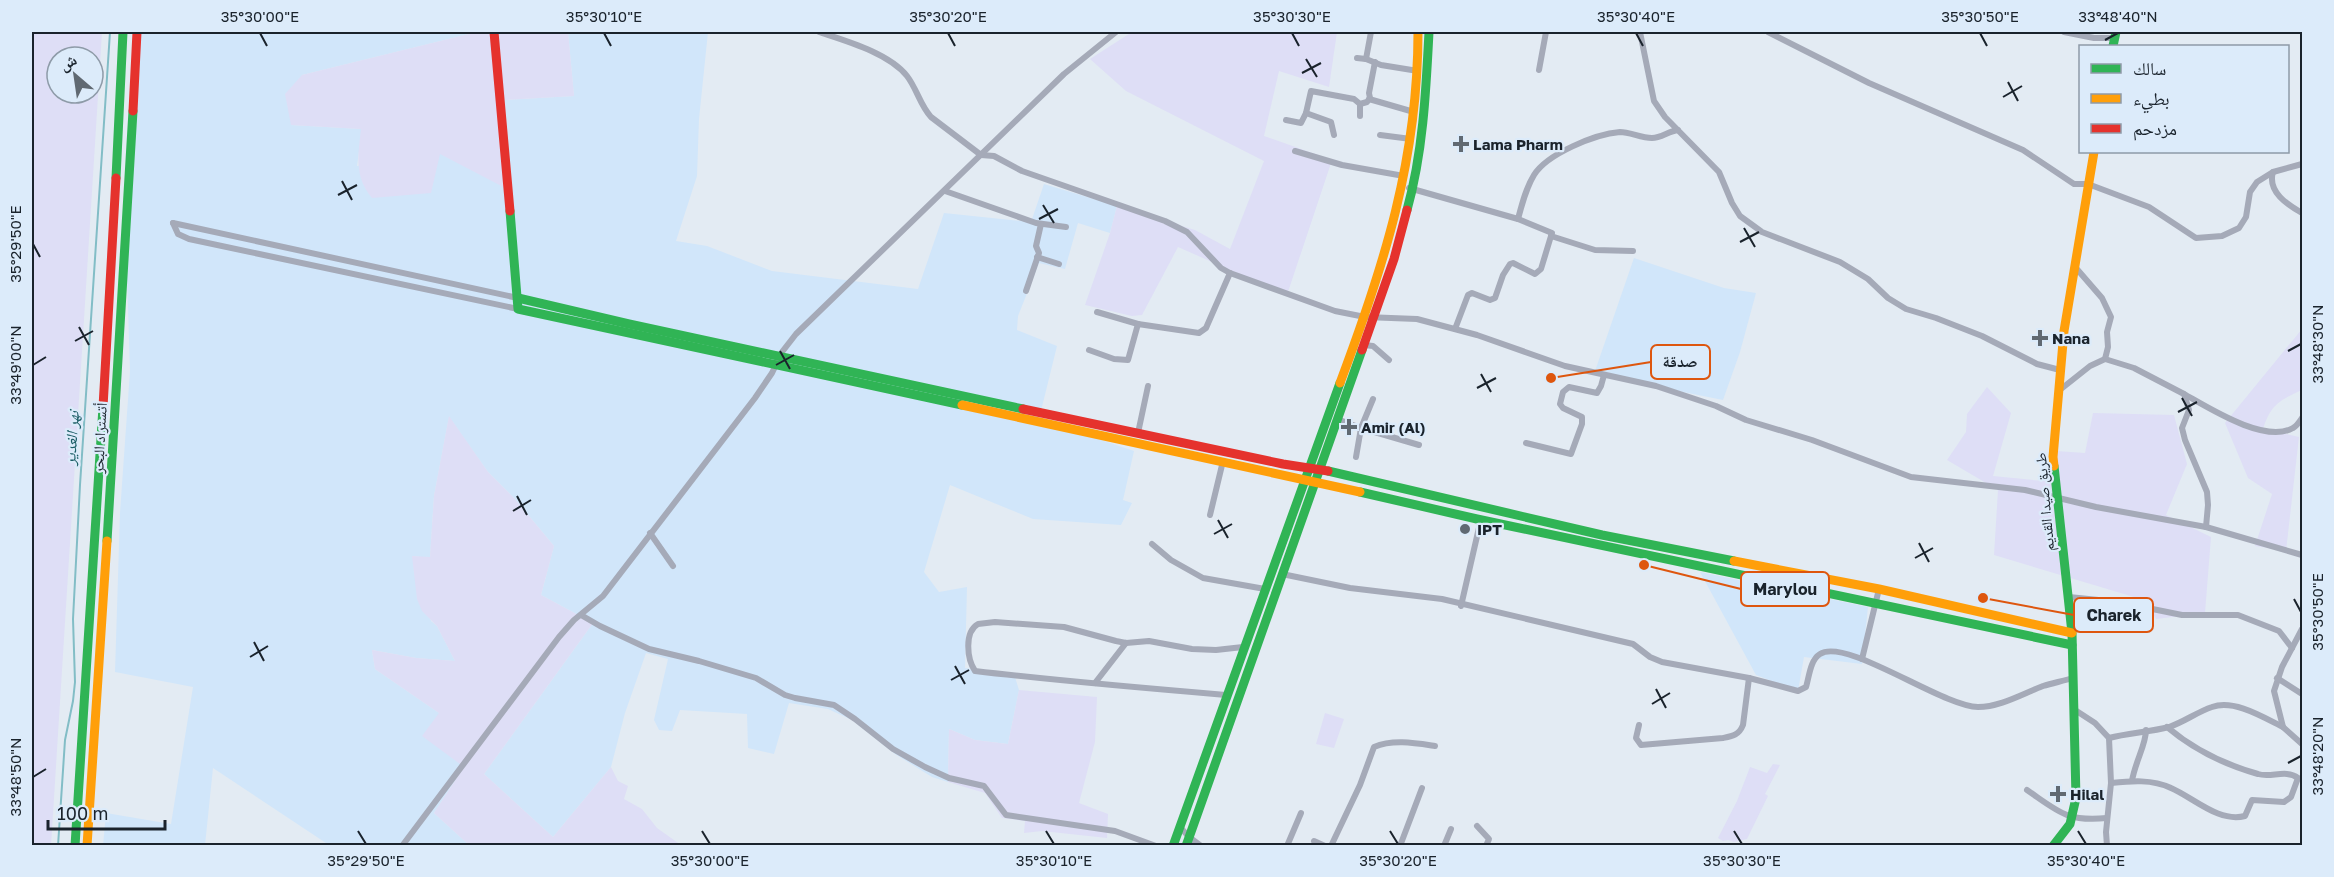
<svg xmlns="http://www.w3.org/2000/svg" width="2334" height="877" viewBox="0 0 2334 877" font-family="'Golos Text','Noto Naskh Arabic',sans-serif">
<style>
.built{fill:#d1e6fa}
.green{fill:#dedef6;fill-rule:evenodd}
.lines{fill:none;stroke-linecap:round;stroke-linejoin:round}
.stream{stroke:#82bdc6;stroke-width:2}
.street{stroke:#a5aab8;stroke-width:6}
.fast{stroke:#30b455;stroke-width:9}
.slow{stroke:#ff9f0a;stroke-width:9}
.jam{stroke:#e5322d;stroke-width:9}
.ticks{fill:none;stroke:#1a232c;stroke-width:2}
.poi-dot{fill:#606972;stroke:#dcebfa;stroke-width:2}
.labels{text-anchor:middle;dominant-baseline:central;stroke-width:4.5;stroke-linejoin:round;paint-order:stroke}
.poi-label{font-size:15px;font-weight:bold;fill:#1a232c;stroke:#dcebfa;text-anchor:start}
.street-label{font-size:15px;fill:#1a232c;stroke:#dcebfa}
.water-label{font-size:16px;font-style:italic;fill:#1c5e66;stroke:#dcebfa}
.leader{fill:none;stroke:#de560e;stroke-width:2}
.callout-dot{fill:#de560e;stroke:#dcebfa;stroke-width:2}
.callout{fill:#dcebfa;stroke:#de560e;stroke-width:2}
.callout-label{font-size:16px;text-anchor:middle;font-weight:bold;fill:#1a232c}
.neatline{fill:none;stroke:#1a232c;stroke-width:2}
.ticks-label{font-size:15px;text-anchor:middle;fill:#1a232c}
</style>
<rect width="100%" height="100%" fill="#e3ebf3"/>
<g class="built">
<path d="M141,32H477L302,75L291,125L362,129L357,166L439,154L504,100L574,96L568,32H708L699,119L697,176L676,241L707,246L772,271L918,289L944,213L1031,222L1044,184L1117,206L1110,233L1078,223L1065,269L1039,263L1018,316L1017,330L1057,346L1039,419L1134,451L1123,500L1132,503L1121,525L1033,519L950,485L924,572L939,592L967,587L965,668L1014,674L1019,690L1008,744L975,740L949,729L948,782L932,777L895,754L852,720L828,709L789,703L774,754L748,748L747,714L680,710L672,731L659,730L654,720L668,659L646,653L625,713L611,767L553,837L484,774L593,623L541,595L554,546L514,498L488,472L449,417L434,496L430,558L412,556L431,621L437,626L455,661L416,658L372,650L375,669L439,713L464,767L434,813L469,845H329L213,768L205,845L103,846L106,813L171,824L193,687L115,672L120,513L130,371L126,246Z"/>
<path d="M1634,258L1724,288L1756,293L1740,352L1723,400L1594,374Z"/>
<path d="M1700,572L1868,607L1862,664L1804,657L1798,691L1756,675Z"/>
</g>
<g class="green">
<path d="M32,32H102L51,846L32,845ZM57,57H93V93H57Z"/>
<path d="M477,32H568L574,96L504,100L511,191L440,154L431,193L372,198C354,177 358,155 361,129L291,125L285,94L302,75Z"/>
<path d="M1132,32H1337L1329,87L1279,71L1264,136L1332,160L1287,295L1178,247L1142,315L1132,316L1085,305L1110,233L1117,206L1195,230L1230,249L1264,161L1126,91L1090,59Z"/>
<path d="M2302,329V390C2280,400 2271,404 2263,429L2299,437L2286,551L2255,546L2272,494L2248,478L2225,423Z"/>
<path d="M1987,387L2011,413L1993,476L2043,481L2056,451L2085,453L2093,413L2174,415L2187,464L2166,515L2211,537L2205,613L2156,619L2144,600L1994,555L1998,490L1947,460L1966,432L1967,414Z"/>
<path d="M449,416L488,472L514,498L554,546L541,595L593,623L484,774L553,837L611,767L618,781L628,786L624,799L642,809L657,828L681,845H469L434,813L464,767L422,736L439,713L375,669L372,650L416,658L455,661L437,626L422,611L417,599L412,556L430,557L434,496Z"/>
<path d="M1019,690L1097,697L1095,742L1079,803L1108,814L1107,838L1042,831L1024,833L1025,821L1002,818L985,793L948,782L949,729L975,740L1008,744Z"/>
<path d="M1325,713L1344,719L1334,748L1316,744Z"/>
<path d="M1773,764L1780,765L1765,794L1768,796L1747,839L1734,842L1728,840L1723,841L1718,838L1737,801L1750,767L1767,773Z"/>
</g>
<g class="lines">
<path class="stream" d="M58,846L65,740L73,701L75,682L73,619L80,485L110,32"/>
<g class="street">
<path d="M819,32C846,41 889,53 907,76C917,89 920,105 931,117L981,155L994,156L1022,171L1165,221L1187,232L1221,268L1230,273L1335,311L1365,317L1417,319L1477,335L1565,366L1656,386L1716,406L1746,420L1812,440L1911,477L2025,490L2096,507L2206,527L2302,555"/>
<path d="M1640,32L1654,101L1665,117L1719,172L1732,203L1740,216L1762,232L1840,262L1868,279L1888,298L1906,309L1936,318L1982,336L2037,364L2060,370"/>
<path d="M1768,32L1869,83L2023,150L2074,184H2088L2149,207L2196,238L2222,236L2239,228L2246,217L2250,192L2257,182L2273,172L2302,164"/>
<path d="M2064,32L2094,38H2115"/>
<path d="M1357,58L1366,59L1371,32"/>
<path d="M1366,59L1381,65L1418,71"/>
<path d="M1539,70L1546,32"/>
<path d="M1369,99L1414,112"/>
<path d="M1306,113L1331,122L1334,135"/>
<path d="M1360,116V104"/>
<path d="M1286,120L1301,123L1306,113L1311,91L1354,99L1360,104L1367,102L1370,98L1369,93L1375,62"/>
<path d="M1380,135L1411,139"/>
<path d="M1295,151L1342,165L1404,176"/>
<path d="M2273,172C2267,192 2288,205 2302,213"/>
<path d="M1409,188L1518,219L1552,233L1551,236L1595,250L1633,251"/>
<path d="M945,191L1036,223L1066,227"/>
<path d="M1518,219C1522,204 1526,188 1534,175C1547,154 1595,134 1620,132C1630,132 1641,138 1652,138C1661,138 1669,131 1678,130"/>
<path d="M173,223L178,234L189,239L518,309"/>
<path d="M173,223L518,298"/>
<path d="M1037,257L1059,264"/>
<path d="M2076,268L2102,298L2111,317L2107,332L2108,347L2105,359"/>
<path d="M1026,291L1039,253L1036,246L1041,224"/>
<path d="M1097,312L1138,324"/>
<path d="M1455,329L1468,295L1472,293L1490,300L1495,298L1503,275L1510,264L1513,263L1535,274L1541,269L1551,236"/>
<path d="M1364,345L1373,346L1389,360"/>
<path d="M1089,350L1114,359L1128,360L1138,324L1199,333L1206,328L1230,273"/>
<path d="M2061,389L2090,366L2105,359L2134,368L2184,394L2189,410L2182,428L2185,440L2207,492L2208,505L2206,527"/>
<path d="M2184,394C2209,408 2265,444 2293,428C2297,426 2300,421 2302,418"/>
<path d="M1373,399L1361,428L1419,445"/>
<path d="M1337,419L1361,428L1356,457"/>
<path d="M1138,433L1148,386"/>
<path d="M1526,443L1571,454L1582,424V417L1563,408L1560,404L1563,392L1569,387L1597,393L1601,386L1604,375"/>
<path d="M1210,515L1223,461"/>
<path d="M650,533L673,566"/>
<path d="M1152,544L1171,560L1203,578L1265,589"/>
<path d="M1282,574L1350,588L1442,599L1633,644L1650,657L1662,662L1749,678L1798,691L1806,687C1809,678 1810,660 1820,654C1846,637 1943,707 1978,707C2000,707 2022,694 2043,686C2053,683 2063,681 2073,678"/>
<path d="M2069,597L2118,602L2182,615H2238L2279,631L2292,648"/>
<path d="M1461,606L1481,519"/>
<path d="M581,615L600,626L649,649L699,661L756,678L785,695L795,698L834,705L855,719L893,749L925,767L949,778L984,786L1006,815L1115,831L1156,846"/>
<path d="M2302,629L2282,667L2274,691L2283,727L2302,744"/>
<path d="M1862,659L1879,589"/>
<path d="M2277,678L2302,694"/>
<path d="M1095,683L1126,643"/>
<path d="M1226,695C1142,688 1059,681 975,671C967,659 964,632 978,624L995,622L1064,627L1116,641L1126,643L1149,641L1192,649L1216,650L1243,647"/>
<path d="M2075,710L2095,723L2109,738L2111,783L2106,832L2107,846"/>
<path d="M1639,725L1636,738L1641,745L1723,738C1733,736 1739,735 1743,725L1749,678"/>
<path d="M2109,738C2128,733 2150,732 2169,727C2184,722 2197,712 2212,707C2234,699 2263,717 2283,727"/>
<path d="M2132,781C2135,762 2146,745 2146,730"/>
<path d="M2111,783C2131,781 2152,779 2171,788C2194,798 2219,823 2245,816L2252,800L2284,802L2291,797L2298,778C2286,769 2271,778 2258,774C2226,765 2193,749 2167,727"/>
<path d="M2027,790C2059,812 2067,822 2107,818"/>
<path d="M1477,826L1489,839L1486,846"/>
<path d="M1180,827L1189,837L1201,846"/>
<path d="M1314,841L1325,846"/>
<path d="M402,846L559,637L574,620L603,596L755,398L772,373L782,352L796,334L1064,74L1116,32"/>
<path d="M1287,846L1301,813"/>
<path d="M1331,846L1360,785L1374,747C1393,739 1415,743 1435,746"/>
<path d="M1400,846L1422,788"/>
<path d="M1444,846L1451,829"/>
</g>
<g class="fast">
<path d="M2113,46L2116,32"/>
<path d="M116,178L123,32"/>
<path d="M1407,210C1423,153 1426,91 1429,32"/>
<path d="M510,211L518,309L962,405"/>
<path d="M518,298L629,324L1023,409"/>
<path d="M1328,471L1602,535L1734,561"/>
<path d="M1360,492L1477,519L2072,645"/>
<path d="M107,541L133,111"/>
<path d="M75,846L103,407"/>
<path d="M1173,846L1340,383"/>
<path d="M1186,846L1362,350"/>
<path d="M2053,846L2070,824L2076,798L2072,633L2054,466"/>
</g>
<g class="slow">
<path d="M1340,383C1384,266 1418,159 1418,32"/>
<path d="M962,405L1360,492"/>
<path d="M2054,466L2053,457L2064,331L2094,152"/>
<path d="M1734,561L1879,589L2072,633"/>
<path d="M87,846L107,541"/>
</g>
<g class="jam">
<path d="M494,32L510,211"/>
<path d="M133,111L137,32"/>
<path d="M1362,350L1394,259L1407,210"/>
<path d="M103,407L116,178"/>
<path d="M1023,409L1283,464L1328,471"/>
</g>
</g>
<path class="ticks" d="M260,33L267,46M604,33L611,46M948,33L955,46M1292,33L1299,46M1636,33L1643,46M1980,33L1987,46M2105,40L2118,33M1306,59L1317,77M1302,73L1321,63M2008,82L2018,101M2003,97L2022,86M342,181L352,200M338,195L357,185M1043,205L1054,223M1039,219L1058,209M1744,228L1755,247M1740,242L1759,232M33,244L40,257M79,327L89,345M75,341L93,331M780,351L790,369M2288,351L2301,344M33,365L46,357M776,365L794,355M1481,374L1491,392M1477,388L1496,378M2182,398L2192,416M2178,412L2197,402M517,496L527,515M513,511L531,500M1218,520L1228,538M1214,534L1232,524M1919,543L1929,562M1915,558L1933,548M2294,599L2301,612M254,642L264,661M250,657L268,646M955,666L965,684M951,680L969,670M1656,689L1666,708M1652,704L1670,693M2288,763L2301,756M33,777L46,769M358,831L366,844M702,831L710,844M1046,831L1054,844M1390,831L1398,844M1734,831L1742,844M2078,831L2086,844"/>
<g class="poi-dot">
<path d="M1458 135h6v6h6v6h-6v6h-6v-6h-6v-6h6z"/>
<path d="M2037 329h6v6h6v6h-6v6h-6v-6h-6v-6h6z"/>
<path d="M1346 418h6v6h6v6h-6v6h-6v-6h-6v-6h6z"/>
<circle cx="1465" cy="529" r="6"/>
<path d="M2055 785h6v6h6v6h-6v6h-6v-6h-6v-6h6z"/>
</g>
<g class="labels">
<g class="poi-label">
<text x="1473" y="144">Lama Pharm</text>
<text x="2052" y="338">Nana</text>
<text x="1361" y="427">Amir (Al)</text>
<text x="1477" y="529">IPT</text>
<text x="2070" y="794">Hilal</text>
</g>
<g class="street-label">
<text transform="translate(99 438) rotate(-87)">أتستراد البحر</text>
<text transform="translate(2044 502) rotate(-95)">طريق صيدا القديم</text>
</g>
<g class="water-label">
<text transform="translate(71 438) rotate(-86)">نهر الغدير</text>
</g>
</g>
<path class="leader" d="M1551 378L1651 362M1644 565L1741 589M1983 598L2074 615"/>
<g class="callout-dot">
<circle cx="1551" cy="378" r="6"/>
<circle cx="1644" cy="565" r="6"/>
<circle cx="1983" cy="598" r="6"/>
</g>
<g class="callout">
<rect x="1651" y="345" width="59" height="34" rx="6"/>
<rect x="1741" y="572" width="88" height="34" rx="6"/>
<rect x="2074" y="598" width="79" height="34" rx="6"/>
</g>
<g class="callout-label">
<text x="1680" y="367">صدقة</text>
<text x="1785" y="595">Marylou</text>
<text x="2114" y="621">Charek</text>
</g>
<rect width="2334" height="877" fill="none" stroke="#dcebfa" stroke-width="66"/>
<rect x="2079" y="45" width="210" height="108" fill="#dcebfa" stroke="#8e9ba8" stroke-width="1.5"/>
<rect x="2091" y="64" width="30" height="9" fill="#30b455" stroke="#8e9ba8" stroke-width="1.5"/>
<text x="2133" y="75" font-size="18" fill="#1a232c">سالك</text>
<rect x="2091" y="94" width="30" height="9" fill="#ff9f0a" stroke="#8e9ba8" stroke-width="1.5"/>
<text x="2133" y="105" font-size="18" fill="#1a232c">بطيء</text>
<rect x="2091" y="124" width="30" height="9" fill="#e5322d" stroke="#8e9ba8" stroke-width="1.5"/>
<text x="2133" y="135" font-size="18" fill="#1a232c">مزدحم</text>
<g transform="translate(75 75) rotate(331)"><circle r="28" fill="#dcebfa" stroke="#8e9ba8" stroke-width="1.5"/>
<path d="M0-4.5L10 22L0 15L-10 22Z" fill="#606972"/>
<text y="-9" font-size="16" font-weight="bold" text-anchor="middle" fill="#1a232c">ش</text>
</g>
<path d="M48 820v9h117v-9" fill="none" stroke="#1a232c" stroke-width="3"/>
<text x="57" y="820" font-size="18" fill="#1a232c" stroke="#dcebfa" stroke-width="4.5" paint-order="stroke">100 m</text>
<rect x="33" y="33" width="2268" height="811" class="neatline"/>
<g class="ticks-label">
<text x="260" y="22">35°30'00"E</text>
<text x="604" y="22">35°30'10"E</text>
<text x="948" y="22">35°30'20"E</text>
<text x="1292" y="22">35°30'30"E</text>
<text x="1636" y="22">35°30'40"E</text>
<text x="1980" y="22">35°30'50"E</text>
<text x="2118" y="22">33°48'40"N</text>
<text transform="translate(16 244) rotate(-90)" y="5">35°29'50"E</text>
<text transform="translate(2318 344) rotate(-90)" y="5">33°48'30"N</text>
<text transform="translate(16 365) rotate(-90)" y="5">33°49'00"N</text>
<text transform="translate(2318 612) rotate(-90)" y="5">35°30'50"E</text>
<text transform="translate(2318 756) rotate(-90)" y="5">33°48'20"N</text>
<text transform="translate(16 777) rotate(-90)" y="5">33°48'50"N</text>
<text x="366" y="866">35°29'50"E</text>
<text x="710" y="866">35°30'00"E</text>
<text x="1054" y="866">35°30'10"E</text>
<text x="1398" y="866">35°30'20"E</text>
<text x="1742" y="866">35°30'30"E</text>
<text x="2086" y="866">35°30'40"E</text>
</g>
</svg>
